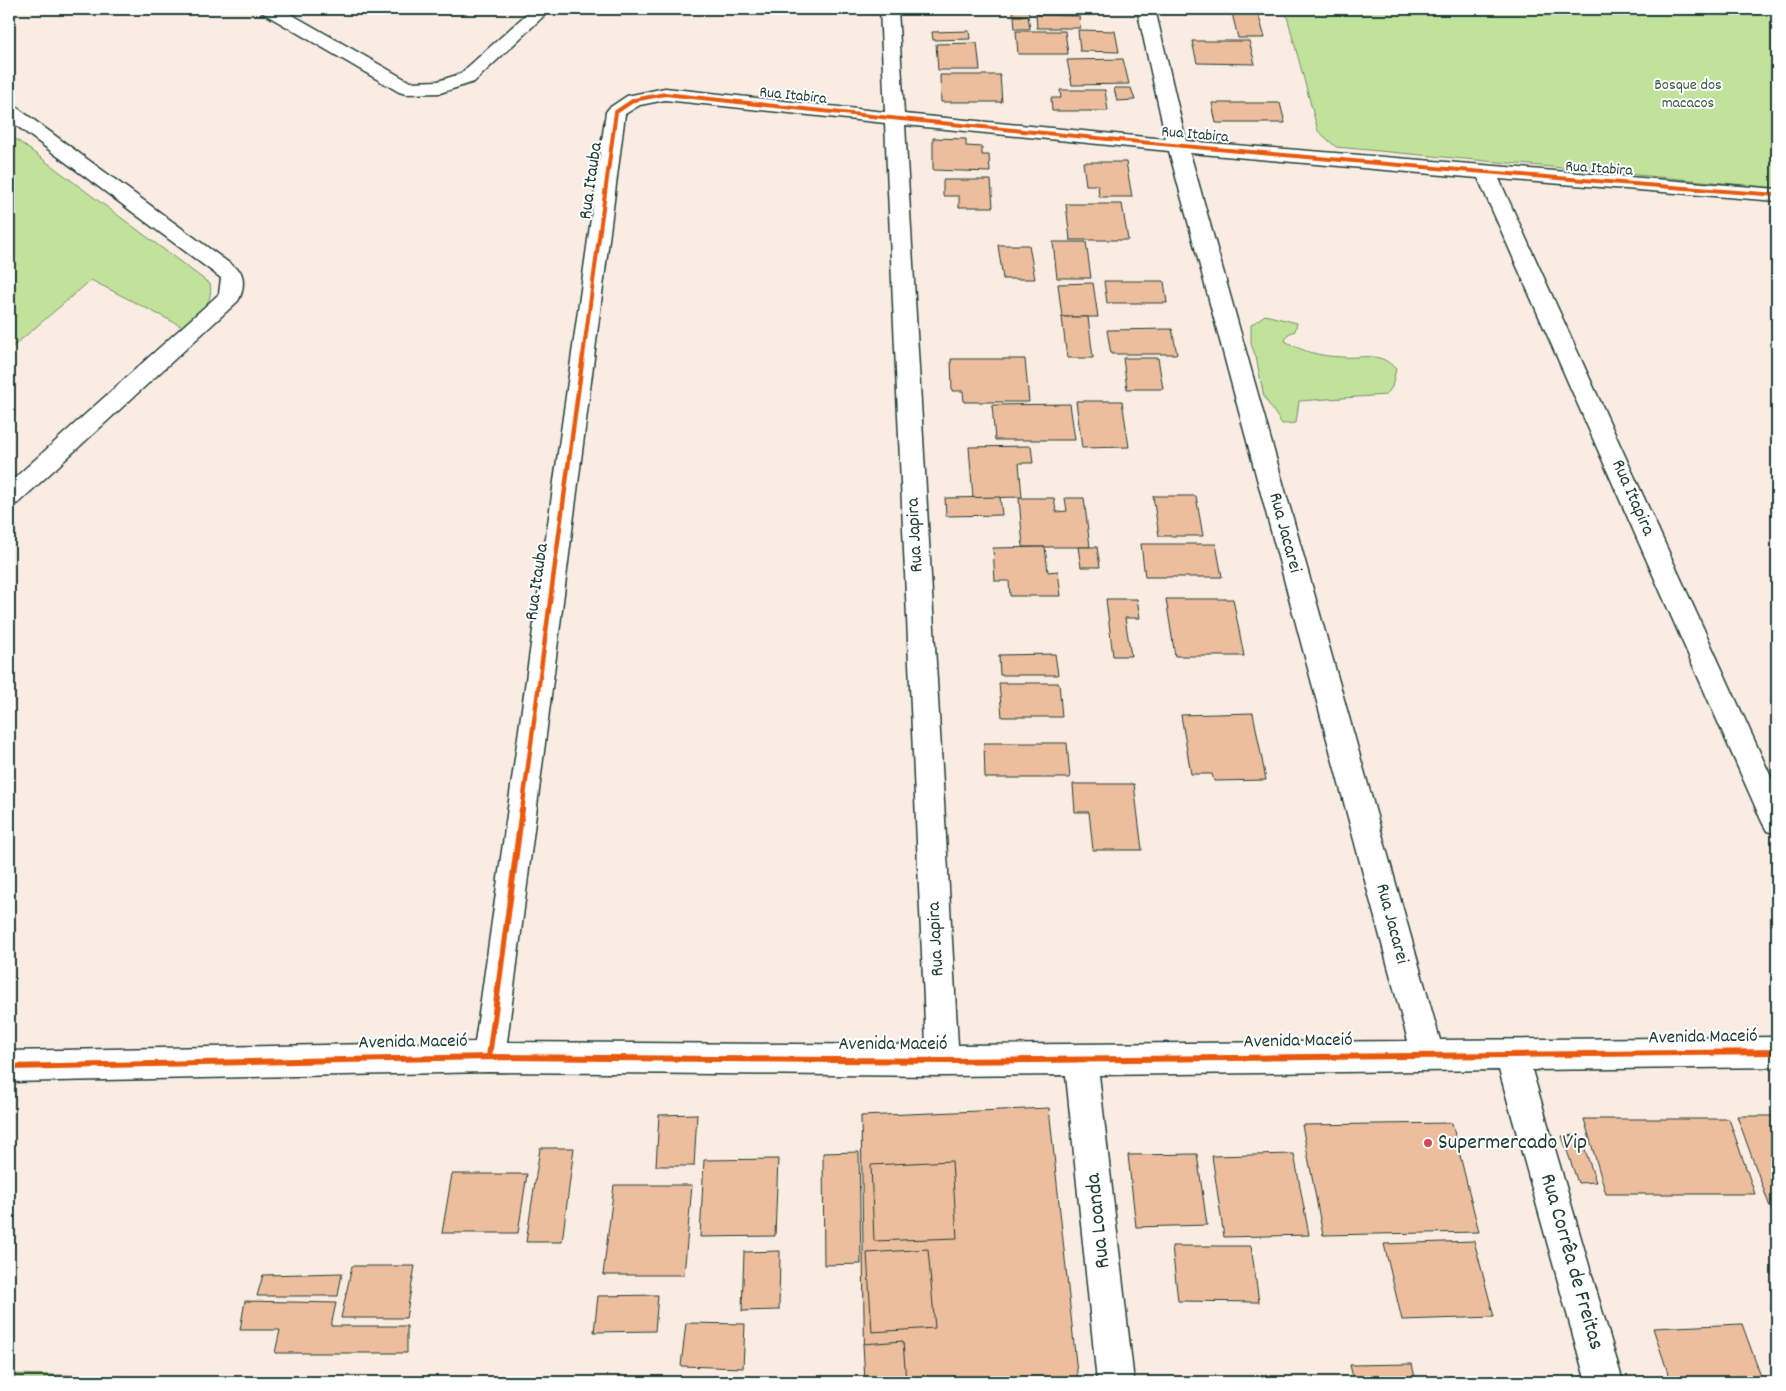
<svg xmlns="http://www.w3.org/2000/svg" width="1786" height="1391" viewBox="0 0 1786 1391" font-family="Dekko,sans-serif">
<style>
.green{fill:#c1e29a;stroke:#709067}
.building{fill:#edbe9d;stroke:#1f3d34}
.lines{fill:none;stroke-linecap:round;stroke-linejoin:round}
.minor-casing{stroke:#1f3d34;stroke-width:3}
.minor{fill:#fff;fill-rule:evenodd}
.cycleway-far2-casing{stroke:#fff;stroke-width:6}
.cycleway-far1-casing{stroke:#fff;stroke-width:8}
.cycleway-casing{stroke:#fff;stroke-width:9}
.cycleway-far2{stroke:#e8590c;stroke-width:4}
.cycleway-far1{stroke:#e8590c;stroke-width:4.5}
.cycleway{stroke:#e8590c;stroke-width:6}
.poi-dot{fill:#d1495b;stroke:#fff;stroke-width:2}
.labels{text-anchor:middle;dominant-baseline:central;stroke-width:4;stroke-linejoin:round;paint-order:stroke}
.far-park-label{font-size:16px;fill:#3f5e48;stroke:#fff}
.far-street-label{font-size:16px;fill:#1f3d34;stroke:#fff}
.street-label{font-size:19px;fill:#1f3d34;stroke:#fff}
.near-poi-label{font-size:22px;fill:#1f3d34;stroke:#fff;text-anchor:start}
.near-street-label{font-size:22px;fill:#1f3d34;stroke:#fff}
</style>
<rect width="100%" height="100%" fill="#faece2"/>
<filter id="ink" filterUnits="userSpaceOnUse"><feTurbulence type="fractalNoise" baseFrequency=".02" numOctaves="2"/><feDisplacementMap in="SourceGraphic" scale="10" xChannelSelector="R" yChannelSelector="G"/><feConvolveMatrix kernelMatrix="1 2 1 2 8 2 1 2 1" color-interpolation-filters="sRGB"/></filter>
<g filter="url(#ink)">
<g class="green">
<path d="M1285,9H1777V188L1336,147L1318,131Z"/>
<path d="M9,134L210,284C214,304 198,315 185,328L91,280L9,350Z"/>
<path d="M1265,315L1297,323L1295,331L1288,334L1285,341C1303,352 1320,356 1341,357C1364,359 1378,350 1396,369L1392,387L1386,395L1299,401L1296,423L1282,424L1264,397L1256,357L1251,344V325Z"/>
<path d="M9,1374L391,1382H9Z"/>
</g>
<g class="building">
<path d="M925,9H961L962,14H925Z"/>
<path d="M1013,9H1028L1029,16L1013,15Z"/>
<path d="M1035,9H1074L1075,14L1035,13Z"/>
<path d="M1185,9H1235V12L1185,10Z"/>
<path d="M1232,13H1258L1265,38H1238Z"/>
<path d="M1036,15L1079,16L1080,28H1037Z"/>
<path d="M1014,16H1028L1030,29H1015Z"/>
<path d="M1078,30L1115,31L1119,52L1080,51Z"/>
<path d="M969,31L970,39L933,40L932,32Z"/>
<path d="M1016,31H1065L1068,54H1018Z"/>
<path d="M1192,41H1249L1255,64L1197,63Z"/>
<path d="M977,43L980,70H938L936,44Z"/>
<path d="M1123,59L1129,84L1072,85L1067,60Z"/>
<path d="M940,75H1000L1002,102H941Z"/>
<path d="M1114,88H1131L1135,100L1117,101Z"/>
<path d="M1060,90H1105L1108,111H1052L1051,98H1061Z"/>
<path d="M1212,103H1280L1285,123H1216Z"/>
<path d="M933,138L966,139V146L982,147V155H989L990,172L933,170Z"/>
<path d="M1083,162H1126L1132,197H1099L1098,185H1086Z"/>
<path d="M943,180H991L993,207H959V196H943Z"/>
<path d="M1066,204H1122L1128,240H1070Z"/>
<path d="M1053,242H1086L1091,278H1057Z"/>
<path d="M998,245H1029L1035,279H1003Z"/>
<path d="M1104,281H1164L1167,303H1107Z"/>
<path d="M1093,283L1098,317H1062L1058,284Z"/>
<path d="M1062,317H1088L1093,358H1067Z"/>
<path d="M1172,329L1177,354H1111L1107,330Z"/>
<path d="M1123,358H1158L1163,389H1127Z"/>
<path d="M951,359H1025L1029,402H964L963,391H952Z"/>
<path d="M1076,401H1122L1129,447L1082,448Z"/>
<path d="M1070,404L1075,440H995L992,405Z"/>
<path d="M1031,446L1033,463H1019L1022,497L973,498L969,447Z"/>
<path d="M1153,496H1196L1203,536H1159Z"/>
<path d="M1000,497L1002,515L946,516L945,498Z"/>
<path d="M1019,498H1054L1056,512L1067,511L1065,498H1084L1090,547H1023Z"/>
<path d="M1141,544H1216L1222,577H1145Z"/>
<path d="M1045,547L1048,572L1058,571L1061,596H1010L1009,581H995L993,548Z"/>
<path d="M1078,547H1097L1100,567H1081Z"/>
<path d="M1106,599H1137L1140,618H1125L1131,656H1113Z"/>
<path d="M1166,599H1233L1244,656H1175Z"/>
<path d="M1055,654L1058,675H1000L999,655Z"/>
<path d="M999,683H1059L1062,717H1002Z"/>
<path d="M1253,713L1266,780L1214,781L1212,774H1191L1181,715Z"/>
<path d="M984,743H1067L1070,778H985Z"/>
<path d="M1073,784H1134L1142,850H1093L1089,812H1075Z"/>
<path d="M1049,1108L1078,1382H865L861,1116Z"/>
<path d="M697,1114L694,1166H656L659,1115Z"/>
<path d="M1737,1116H1777V1217L1774,1218Z"/>
<path d="M1584,1119H1729L1755,1194H1606Z"/>
<path d="M1452,1123L1479,1232L1323,1235L1302,1125Z"/>
<path d="M1580,1135L1596,1182L1578,1183L1562,1136Z"/>
<path d="M540,1148H574L562,1242H526Z"/>
<path d="M859,1152L861,1264L824,1265L823,1153Z"/>
<path d="M1197,1154L1207,1225L1136,1227L1128,1155Z"/>
<path d="M1294,1154L1309,1235L1224,1237L1212,1156Z"/>
<path d="M778,1159L775,1236L700,1237L704,1160Z"/>
<path d="M952,1161L957,1238L874,1241L871,1165Z"/>
<path d="M452,1174H527L518,1233H442Z"/>
<path d="M614,1185H692L684,1275H603Z"/>
<path d="M1474,1241L1494,1317L1402,1320L1384,1244Z"/>
<path d="M1172,1246H1251L1259,1302L1178,1301Z"/>
<path d="M928,1249L935,1328L872,1332L867,1253Z"/>
<path d="M780,1251L779,1310L742,1311L744,1252Z"/>
<path d="M352,1266H415L406,1318H341Z"/>
<path d="M342,1273L338,1296H257L263,1275Z"/>
<path d="M658,1295L655,1331L594,1332L598,1296Z"/>
<path d="M245,1301L336,1303L331,1326H407V1353H275L280,1330H240Z"/>
<path d="M686,1323L745,1324L743,1368L681,1366Z"/>
<path d="M1742,1324L1763,1382H1671L1653,1328Z"/>
<path d="M903,1341L906,1382H865L863,1344Z"/>
<path d="M1412,1364L1416,1382H1354L1350,1365Z"/>
</g>
<g class="lines">
<defs>
<g id="minor">
<path d="M260,9H282L410,82L438,81L460,74L532,9H551L474,82L440,93L406,94L399,92L263,13Z"/>
<path d="M880,9H898L904,114L1166,139L1137,9H1155L1186,141L1777,189V201L1499,179L1777,790V834L1767,831L1762,822L1478,178L1190,153L1440,1040L1777,1037V1067L1532,1070L1623,1382H1586L1499,1070L1099,1075L1134,1382H1097L1066,1075L943,1076L489,1072L9,1082V1051L475,1042L606,112L609,108L627,96L665,88L885,112ZM665,100L885,123L926,1045L507,1042L625,114L640,105ZM905,125L1169,151L1408,1041L958,1045Z"/>
<path d="M9,105L16,107L240,271C245,279 243,293 238,301L18,503L9,506V483L219,294L221,278L9,120Z"/>
</g>
</defs>
<use href="#minor" class="minor-casing"/>
<use href="#minor" class="minor"/>
<defs>
<path id="cycleway-far2" d="M583,356L616,112L634,100L665,94C1035,135 1406,167 1777,195"/>
<path id="cycleway-far1" d="M522,811L583,355"/>
<g id="cycleway">
<path d="M489,1057L522,809"/>
<path d="M9,1067L489,1057L943,1061L1777,1052"/>
</g>
</defs>
<use href="#cycleway-far2" class="cycleway-far2-casing"/>
<use href="#cycleway-far1" class="cycleway-far1-casing"/>
<use href="#cycleway" class="cycleway-casing"/>
<use href="#cycleway-far2" class="cycleway-far2"/>
<use href="#cycleway-far1" class="cycleway-far1"/>
<use href="#cycleway" class="cycleway"/>
</g>
</g>
<circle class="poi-dot" cx="1428" cy="1143" r="5"/>
<g class="labels">
<g class="far-park-label">
<text x="1688" y="85">Bosque dos<tspan x="1688" dy="18">macacos</tspan></text>
</g>
<g class="far-street-label">
<text transform="translate(793 96) rotate(6)">Rua Itabira</text>
<text transform="translate(1195 135) rotate(5)">Rua Itabira</text>
<text transform="translate(1599 169) rotate(4)">Rua Itabira</text>
</g>
<g class="street-label">
<text transform="translate(592 181) rotate(-82)">Rua Itauba</text>
<text transform="translate(1632 498) rotate(66)">Rua Itapira</text>
<text transform="translate(1284 533) rotate(75)">Rua Jacarei</text>
<text transform="translate(916 535) rotate(-93)">Rua Japira</text>
<text transform="translate(538 582) rotate(-82)">Rua Itauba</text>
<text transform="translate(1391 924) rotate(75)">Rua Jacarei</text>
<text transform="translate(937 939) rotate(-93)">Rua Japira</text>
<text transform="translate(1703 1038) rotate(-1)">Avenida Maceió</text>
<text transform="translate(1298 1042) rotate(-1)">Avenida Maceió</text>
<text transform="translate(413 1043) rotate(-1)">Avenida Maceió</text>
<text x="893" y="1045">Avenida Maceió</text>
</g>
<g class="near-poi-label">
<text x="1438" y="1143">Supermercado Vip</text>
</g>
<g class="near-street-label">
<text transform="translate(1099 1221) rotate(-96)">Rua Loanda</text>
<text transform="translate(1571 1262) rotate(74)">Rua Corrêa de Freitas</text>
</g>
</g>
<rect width="1786" height="1391" fill="none" stroke="#fff" stroke-width="30"/>
<rect x="15" y="15" width="1756" height="1361" fill="none" stroke="#1f3d34" stroke-width="2" filter="url(#ink)"/>
</svg>
